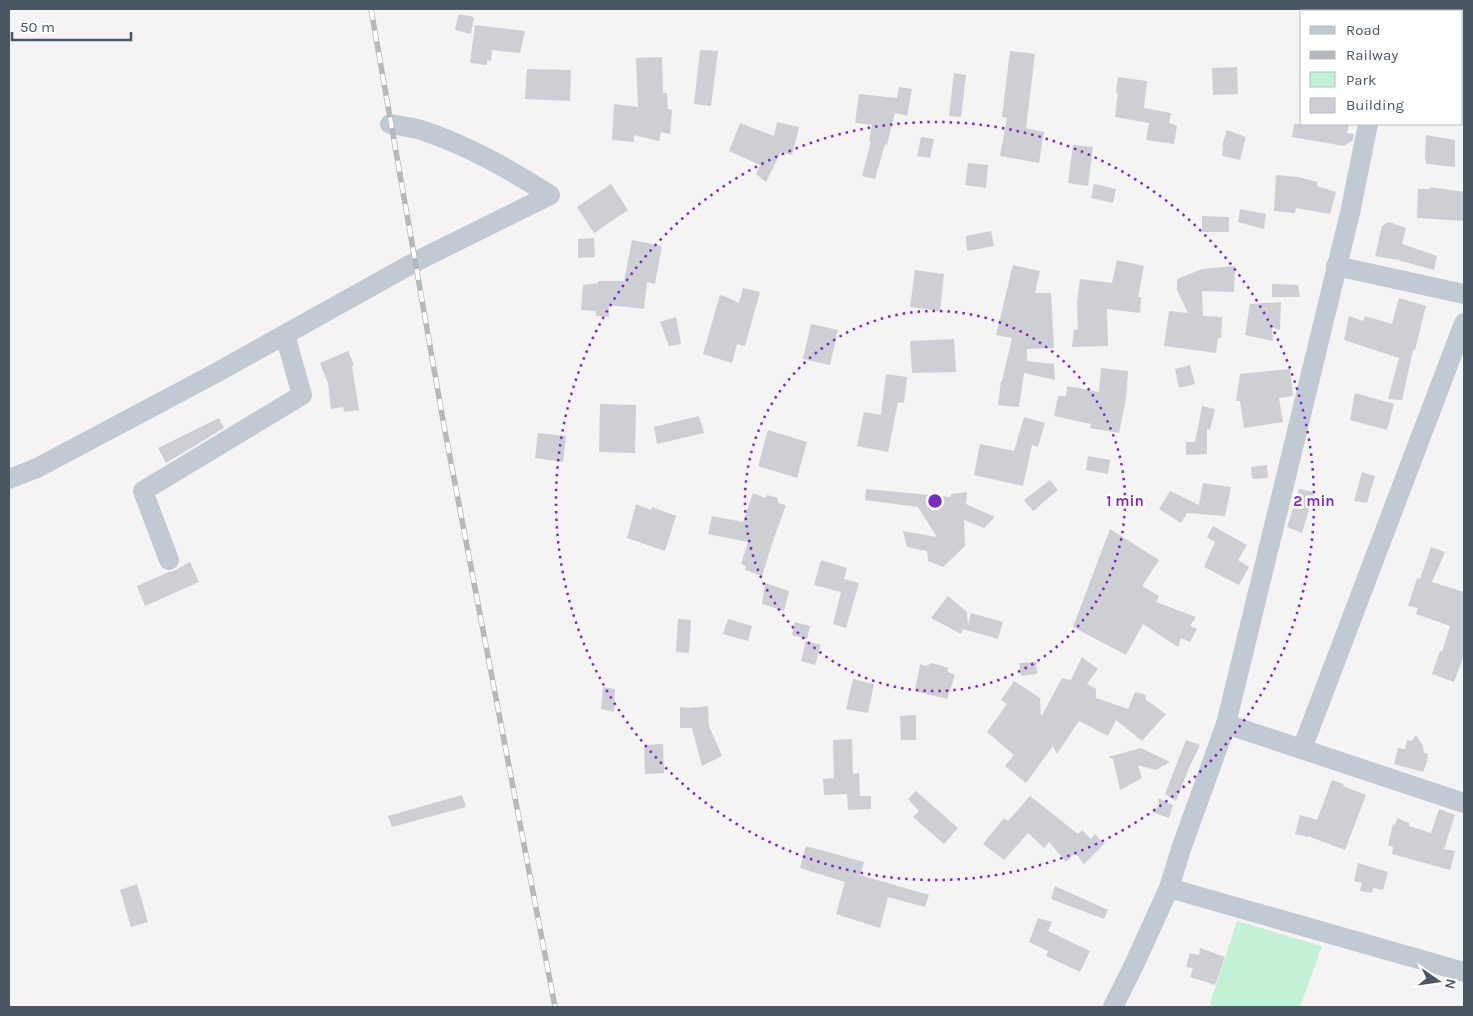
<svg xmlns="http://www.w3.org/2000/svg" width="1473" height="1016" viewBox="0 0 1473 1016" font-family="Karla,sans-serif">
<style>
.green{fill:#c3f1d5}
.building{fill:#cdcfd5}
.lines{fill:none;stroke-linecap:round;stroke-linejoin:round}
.minor{stroke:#c1cad2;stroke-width:20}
.rail-casing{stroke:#b5b8bd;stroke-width:5.5}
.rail{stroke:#fff;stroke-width:4;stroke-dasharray:11;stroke-linecap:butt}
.ring{fill:none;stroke:#7b2cbf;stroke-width:2.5;stroke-dasharray:2.5 5}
.centre{fill:#7b2cbf;stroke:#fff;stroke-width:2.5}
.ring-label{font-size:15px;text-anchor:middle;font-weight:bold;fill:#7b2cbf;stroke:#fff;stroke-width:5;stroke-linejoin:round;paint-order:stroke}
</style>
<rect width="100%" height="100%" fill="#f5f3f3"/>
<path class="green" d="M1237,921L1322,946L1300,1007H1209Z"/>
<g class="building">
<path d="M459,14L474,17L471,34L455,30Z"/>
<path d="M475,25L525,31L520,53L492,50L491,61L487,60V65L470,63Z"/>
<path d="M700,50L718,51L711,106L694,104Z"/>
<path d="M1010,51L1035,54L1026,128L1044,132L1039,163L1000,156L1007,118L1002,117Z"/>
<path d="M662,57L663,93H667L668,109L672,110L670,134L661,132L659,141L634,135V142L612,140L614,104L638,107L636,58Z"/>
<path d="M1237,67L1238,94L1213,95L1212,68Z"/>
<path d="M527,69L571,70L570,101L525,99Z"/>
<path d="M954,73L966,75L961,117L949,116Z"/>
<path d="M1118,77L1147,81L1144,108L1171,113L1169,123L1177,126L1174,144L1146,140L1149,123L1115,117L1118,93H1116Z"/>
<path d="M899,87L912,89L907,116L895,113L887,145L885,144L875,179L862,176L871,141H869L872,125L855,123L859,94L897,98Z"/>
<path d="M777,122L799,127L792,155L781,152L766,182L756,174L760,165L729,151L740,123L774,136Z"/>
<path d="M1294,124H1349L1347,133L1354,134L1353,140L1344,146L1292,137Z"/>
<path d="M1227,130L1246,137L1240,160L1222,156L1223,146L1222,145Z"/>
<path d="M1426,135L1455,140V167L1427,164L1425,159Z"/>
<path d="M921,137L934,139L930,158L917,156Z"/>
<path d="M1073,145L1093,147L1088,186L1068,183Z"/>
<path d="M968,163L988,165L986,188L965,185Z"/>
<path d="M1276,175L1298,177L1317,182V186L1336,192L1330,214L1296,208L1295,213L1274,211Z"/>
<path d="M611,184L628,210L594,233L577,207Z"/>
<path d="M1094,184L1116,189L1113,203L1091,198Z"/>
<path d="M1430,187L1464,192V221L1417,218L1418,189H1430Z"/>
<path d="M1240,209L1266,214L1264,229L1238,222Z"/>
<path d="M1202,216L1229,217V232H1202Z"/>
<path d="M1389,222L1406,228L1402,244L1437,256L1434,270L1398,260L1375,256L1382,226Z"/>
<path d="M991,231L994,246L967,251L966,236Z"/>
<path d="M594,238L595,257L578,258V239Z"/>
<path d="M632,240L662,246L655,284L647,282L644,309L609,305V317L596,316V311L581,310L583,285L598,283V281H624Z"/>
<path d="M1117,260L1144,266L1138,297H1141L1140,313L1107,309L1108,346L1072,347L1074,329L1078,330L1077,302L1080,279L1112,283Z"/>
<path d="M1013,265L1040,271L1035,293H1051L1054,348L1027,349V361L1054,364L1055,380L1024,373L1019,407L998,405L1001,381H1002L1012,338L996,335Z"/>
<path d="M1235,266L1234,292L1202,291L1203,316L1222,317L1221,338H1218L1216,353L1164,346L1169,311L1188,313L1177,290V279L1202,269Z"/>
<path d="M915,270L944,274L940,311L910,307Z"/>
<path d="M1272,284L1298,285L1300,297H1272Z"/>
<path d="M743,288L760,292L745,346L737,344L732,363L703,354L720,295L726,297L739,303Z"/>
<path d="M1399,298L1426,306L1415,350H1413L1402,400L1388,399L1399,358L1344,340L1349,316L1363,321L1365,316L1392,324Z"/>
<path d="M1281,302L1280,330L1272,328L1273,341L1245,335L1250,304Z"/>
<path d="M676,317L681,344L669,346L660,322Z"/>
<path d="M811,324L838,330L830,365L803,359Z"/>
<path d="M954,339L956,372L912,373L910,341Z"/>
<path d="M348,351L354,365L352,366L359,410L344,412L343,407L331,409L328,383L320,363Z"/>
<path d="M1190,365L1195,384L1179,388L1175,369Z"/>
<path d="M1101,368L1128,371L1126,399L1119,433L1090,428L1091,424L1054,416L1058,396H1066L1067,386L1099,392Z"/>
<path d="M1290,369L1293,396L1279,398L1283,422L1244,428L1240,401H1236L1240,374Z"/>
<path d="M886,374L907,377L904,403L898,402L888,452L857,446L864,412L881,415Z"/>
<path d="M1355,393L1394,404L1387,430L1350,420Z"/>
<path d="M600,404L636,405L635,453L599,452Z"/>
<path d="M1202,406L1215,409L1210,430L1207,429V454L1186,455V442H1195Z"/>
<path d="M699,416L704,433L657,444L654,427Z"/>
<path d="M1024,417L1045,423L1038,447L1032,445L1023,486L974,475L980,444L1014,451Z"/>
<path d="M219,418L224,428L166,463L158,448Z"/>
<path d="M768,430L807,442L797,478L758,466Z"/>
<path d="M538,433L566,436L563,462L535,458Z"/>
<path d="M1088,456L1110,460L1108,474L1086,470Z"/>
<path d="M1267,465L1268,478L1252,479L1251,467Z"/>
<path d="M1362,472L1375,476L1367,503L1354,501Z"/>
<path d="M1050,480L1058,490L1033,511L1024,500Z"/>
<path d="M1203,483L1231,487L1225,516L1187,513L1181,523L1159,509L1170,491L1199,505Z"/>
<path d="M866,489L951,497V494L967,492L966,504L995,517L984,528L964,520L965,546L943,567L928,561L927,551L907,547L903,531L937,537L918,507L865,500Z"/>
<path d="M1299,489L1314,492L1302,533L1287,527Z"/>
<path d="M753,493L765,498L767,495L778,498V503L786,505L773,541L762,576L745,570L746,566L741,564L748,542L708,534L712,516L743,522Z"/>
<path d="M636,504L651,510L652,507L676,516L665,551L627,538Z"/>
<path d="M1213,526L1247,545L1238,560L1249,567L1239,585L1204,567L1215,542L1207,537Z"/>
<path d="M1110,529L1159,560L1142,586L1159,596L1156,602L1196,617L1190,626L1197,629L1190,642L1181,638L1178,647L1143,624L1126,655L1073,627Z"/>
<path d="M1431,547L1445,552L1432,582L1464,592V655L1454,682L1432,674L1440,651L1442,652L1450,626L1416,614L1418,608L1408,606L1417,578L1420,579Z"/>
<path d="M821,560L847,568L844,579L859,583L846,628L833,624L841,592L814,585Z"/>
<path d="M190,562L199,582L145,606L137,586L169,572L174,571Z"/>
<path d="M765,583L789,591L784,611L762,604Z"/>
<path d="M948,596L967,612L968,625L971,613L1003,622L998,639L963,629L961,634L931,618Z"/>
<path d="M678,619L691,620L689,653L676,652Z"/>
<path d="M728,619L752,626L748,641L723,634Z"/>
<path d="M795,622L810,626L807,639L792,635Z"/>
<path d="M806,641L821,645L815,665L801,661Z"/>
<path d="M1082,657L1098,669L1087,684L1096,689V698L1128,709L1135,692L1146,695L1145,699L1166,714L1142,741L1116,720L1108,736L1079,721L1057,754L1053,746L1026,783L1005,766L1014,755L987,732L1007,704L1001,700L1014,681L1040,698L1041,717L1062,678L1071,680Z"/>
<path d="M1036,662L1037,674L1021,676L1019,663Z"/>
<path d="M932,663L948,668V672L955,675L947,699L915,691L920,664L926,666Z"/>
<path d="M853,679L874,684L868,713L846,709Z"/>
<path d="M603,687L615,689L614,712L601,709Z"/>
<path d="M708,706L709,726L722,756L702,766L692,728H680V707L690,708Z"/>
<path d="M916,715V740H901L900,716Z"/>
<path d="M1416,735L1423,746L1424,753L1428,754L1427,762L1423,772L1394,764L1398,748L1405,749L1407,740L1412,741Z"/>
<path d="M852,739L853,774L859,773L860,796H871V809L848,810L847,794L824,795L823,779L834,778L833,740Z"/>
<path d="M1186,740L1200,745L1188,770L1176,801L1165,794Z"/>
<path d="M663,744L664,773L645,774L644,745Z"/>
<path d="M1141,748L1170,762L1156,770L1138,765L1142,778L1120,790L1113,759L1108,757Z"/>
<path d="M1332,780L1344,784L1343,786L1366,795L1345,850L1308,836V837L1295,834L1300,815L1317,820Z"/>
<path d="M916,791L958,828L944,844L913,817L919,811L908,799Z"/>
<path d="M462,795L466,807L392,827L388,816Z"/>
<path d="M1030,796L1078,834L1082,830L1091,839L1095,834L1104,844L1084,864L1075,853L1066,862L1049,842L1044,848L1028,833L1004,860L983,844L1004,818L1008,821Z"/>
<path d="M1158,798L1173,805L1169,818L1152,812L1159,806Z"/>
<path d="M1439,809L1455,815L1444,849L1455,851L1450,870L1392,854L1393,847L1388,845L1393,824L1395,825L1397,818L1409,823V826L1431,833Z"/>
<path d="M806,846L864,862L860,875L929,895L925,907L888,897L880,928L836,914L845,882L800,868Z"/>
<path d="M1358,863L1388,872L1383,890L1373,888L1372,893L1360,891L1362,883L1354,881Z"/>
<path d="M137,884L148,922L131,927L120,890Z"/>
<path d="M1055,886L1108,910L1104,919L1051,899Z"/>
<path d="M1038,918L1052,922L1048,931L1090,951L1080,972L1046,956L1048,951L1029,942Z"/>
<path d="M1200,948L1225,957L1215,985L1190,977L1193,968L1186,967L1190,953L1199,955Z"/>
</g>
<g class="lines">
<g class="minor">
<path d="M1399,11L1400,9"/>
<path d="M1336,266L1464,294"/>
<path d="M9,479L37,468L214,374L415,262L550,195C509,169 467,145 421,130C411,127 400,126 390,124"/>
<path d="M169,560L143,491L302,395L285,335"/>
<path d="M1226,724L1464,803"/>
<path d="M1302,749L1464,323"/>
<path d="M1169,888L1464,972"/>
<path d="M1113,1007L1134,965L1169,888L1181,849L1226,724L1350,213L1368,124"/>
</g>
<defs>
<path id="rail" d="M371,9L444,426L555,1007"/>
</defs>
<use href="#rail" class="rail-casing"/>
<use href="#rail" class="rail"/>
</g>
<g class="ring">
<circle cx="935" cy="501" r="190"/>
<circle cx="935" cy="501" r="379"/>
</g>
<circle cx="935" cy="501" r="8" class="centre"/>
<g class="ring-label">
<text x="1125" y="506">1 min</text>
<text x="1314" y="506">2 min</text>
</g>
<rect width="1473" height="1016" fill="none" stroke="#4a5661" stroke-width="20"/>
<rect x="1300" y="10" width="162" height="115" fill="#ffffff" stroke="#b7bbc0"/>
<rect x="1310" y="26" width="25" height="8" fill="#c1cad2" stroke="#b7bbc0"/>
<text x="1346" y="35" font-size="15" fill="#4a5661">Road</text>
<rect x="1310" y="51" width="25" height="8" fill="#b5b8bd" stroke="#b7bbc0"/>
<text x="1346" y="60" font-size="15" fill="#4a5661">Railway</text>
<rect x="1310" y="72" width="25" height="15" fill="#c3f1d5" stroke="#b7bbc0"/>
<text x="1346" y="85" font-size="15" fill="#4a5661">Park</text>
<rect x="1310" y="98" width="25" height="15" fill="#cdcfd5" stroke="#b7bbc0"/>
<text x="1346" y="110" font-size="15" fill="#4a5661">Building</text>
<g transform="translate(1438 981) rotate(103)" stroke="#ffffff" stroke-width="4" paint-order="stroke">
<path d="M0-4L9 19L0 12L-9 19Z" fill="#4a5661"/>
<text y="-8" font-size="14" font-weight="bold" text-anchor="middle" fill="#4a5661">N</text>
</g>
<path d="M12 32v8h119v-8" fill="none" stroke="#4a5661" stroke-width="2.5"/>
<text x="20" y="32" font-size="15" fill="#4a5661" stroke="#ffffff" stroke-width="4" paint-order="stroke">50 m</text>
</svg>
